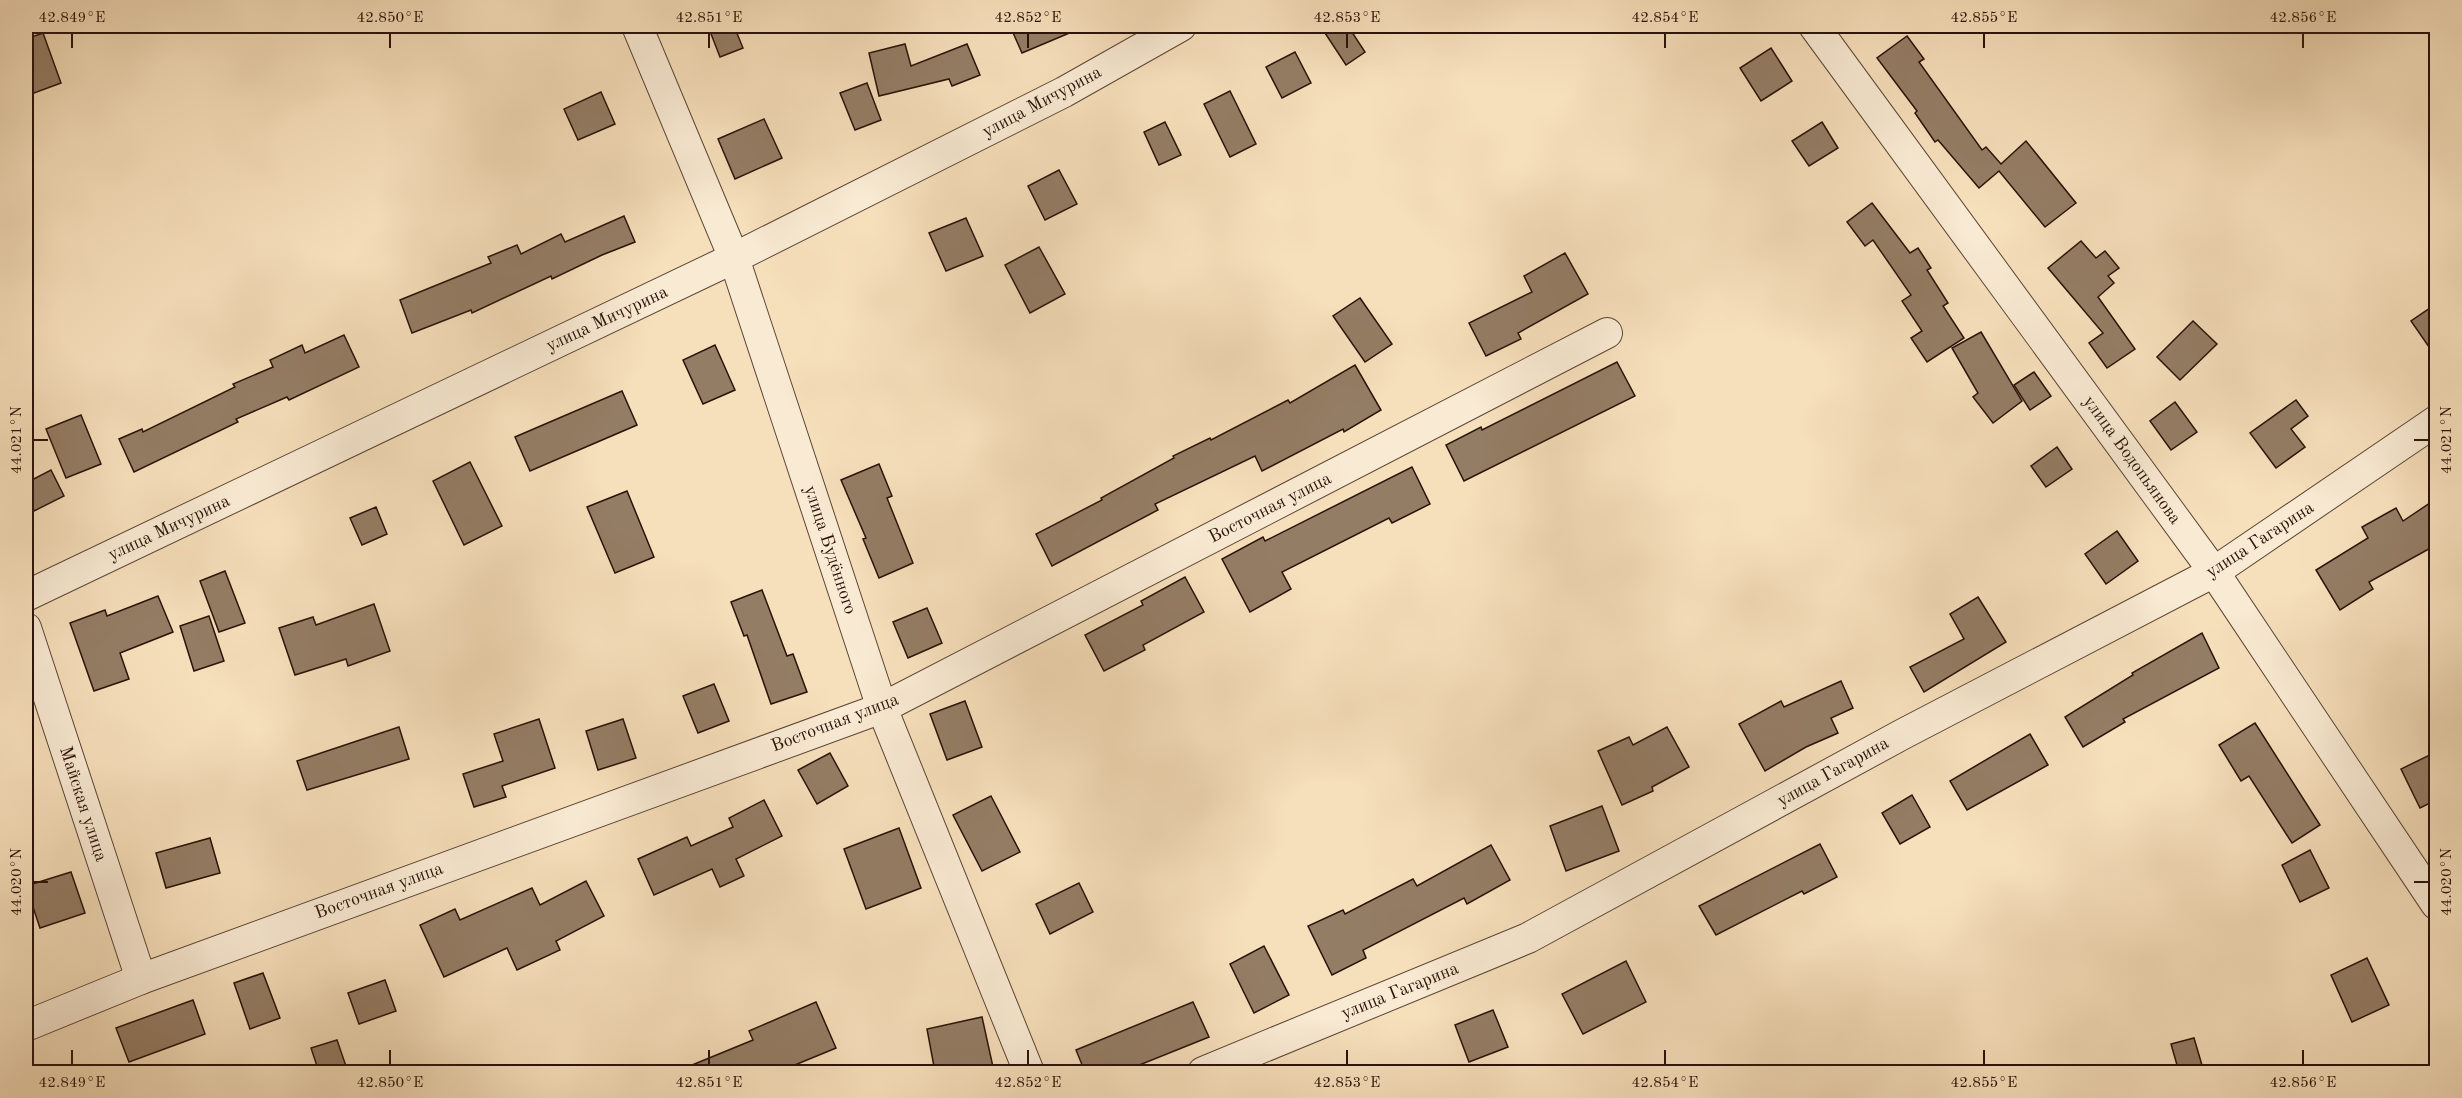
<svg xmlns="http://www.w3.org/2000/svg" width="2462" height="1098" viewBox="0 0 2462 1098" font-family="'Old Standard TT',serif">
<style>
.building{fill:#947d65;stroke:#291208;stroke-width:1.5}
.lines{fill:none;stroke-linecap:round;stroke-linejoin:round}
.minor-casing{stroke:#5c4535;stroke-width:32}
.minor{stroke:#f9ead3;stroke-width:30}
.ticks{fill:none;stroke:#291208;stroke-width:2}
.labels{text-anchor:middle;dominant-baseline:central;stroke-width:4.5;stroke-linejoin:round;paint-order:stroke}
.street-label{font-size:18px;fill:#291208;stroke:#f9ead3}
.neatline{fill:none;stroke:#291208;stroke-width:2}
.ticks-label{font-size:15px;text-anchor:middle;fill:#291208}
</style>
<rect width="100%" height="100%" fill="#f6dfbb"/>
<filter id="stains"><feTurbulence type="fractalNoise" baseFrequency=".00333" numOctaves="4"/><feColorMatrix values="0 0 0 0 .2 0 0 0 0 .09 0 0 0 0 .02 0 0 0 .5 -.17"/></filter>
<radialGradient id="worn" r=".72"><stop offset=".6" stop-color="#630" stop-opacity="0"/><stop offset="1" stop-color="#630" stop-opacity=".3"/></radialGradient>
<g class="building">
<path d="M708,26H734L743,48L720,57Z"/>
<path d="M1010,26H1086L1022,53Z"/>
<path d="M1336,26H1348L1365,52L1346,65L1325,33Z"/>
<path d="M43,33L61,83L26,96V39Z"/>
<path d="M1907,36L1924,59L1919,62L1982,150L1986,147L2001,164L2026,141L2076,203L2045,227L1999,171L1979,188L1938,140L1935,142L1915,113L1917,111L1877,58Z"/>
<path d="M905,44L911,66L967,44L980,75L952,86L949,79L879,96L869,53Z"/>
<path d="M1771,48L1792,81L1761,101L1740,68Z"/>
<path d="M1295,52L1311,83L1282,98L1266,67Z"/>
<path d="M867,83L881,120L855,130L840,93Z"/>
<path d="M1230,91L1256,144L1230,157L1204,104Z"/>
<path d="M601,92L615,124L578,140L564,109Z"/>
<path d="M764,119L782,158L735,179L718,139Z"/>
<path d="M1165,122L1181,155L1159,165L1144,132Z"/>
<path d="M1822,122L1838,148L1809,166L1792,141Z"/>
<path d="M1059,170L1077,204L1045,220L1028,186Z"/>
<path d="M1872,203L1910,253L1918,248L1931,268L1927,270L1948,303L1943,306L1964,338L1927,362L1911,338L1922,331L1902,301L1911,295L1873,240L1865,246L1847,222Z"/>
<path d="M624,216L635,242L602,255L552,279L551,276L472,313L471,310L412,333L400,300L491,263L488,257L517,245L521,254L561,234L565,242Z"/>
<path d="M966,218L983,256L946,271L929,233Z"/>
<path d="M2081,241L2096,258L2105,251L2119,268L2108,276L2114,283L2098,297L2135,349L2107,368L2089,343L2103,333L2048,268Z"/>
<path d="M1039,247L1065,294L1030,313L1005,265Z"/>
<path d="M1565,253L1588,294L1518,333L1521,339L1486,356L1469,323L1532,292L1524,276Z"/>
<path d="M1360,298L1392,344L1365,362L1333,316Z"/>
<path d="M2436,304V357L2411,321Z"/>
<path d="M2193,321L2217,344L2180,380L2157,357Z"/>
<path d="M1981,332L2022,401L1993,423L1973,397L1978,393L1952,348Z"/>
<path d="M344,335L359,367L289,400L287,397L236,419L238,422L134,472L119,439L142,429L143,432L235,387L233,384L273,367L270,360L302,345L305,353Z"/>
<path d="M715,345L735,390L703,404L683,360Z"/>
<path d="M1617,362L1635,396L1464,481L1446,445L1481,427L1482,430Z"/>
<path d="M1355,365L1381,410L1344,432L1343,429L1262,471L1255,456L1155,504L1158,510L1052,566L1036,534L1102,500L1101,498L1174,458L1173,456L1210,438L1211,440L1288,400L1290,403Z"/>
<path d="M2034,372L2051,396L2030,410L2014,385Z"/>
<path d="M622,391L637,425L530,471L515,437Z"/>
<path d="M2296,400L2308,416L2291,429L2305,447L2276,468L2250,433Z"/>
<path d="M2175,402L2197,432L2171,450L2150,421Z"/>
<path d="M81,415L101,464L66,478L46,429Z"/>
<path d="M2057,447L2072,469L2046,487L2031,466Z"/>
<path d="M470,462L502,526L464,545L433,481Z"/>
<path d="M879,464L892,496L887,498L913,563L879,578L863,539L866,538L841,480Z"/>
<path d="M1412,467L1430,504L1392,523L1389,518L1282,572L1291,589L1250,612L1222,559L1263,537L1265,541Z"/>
<path d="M51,470L64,496L34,511L26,493V483Z"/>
<path d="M627,491L654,557L615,573L587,507Z"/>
<path d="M2436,499V545L2369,582L2373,589L2340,610L2316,570L2368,538L2362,527L2396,508L2403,521Z"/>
<path d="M376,507L387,534L362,545L350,518Z"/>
<path d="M2117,531L2138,561L2106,584L2085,554Z"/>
<path d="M225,571L245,623L219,632L200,581Z"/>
<path d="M1185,577L1204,612L1143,645L1145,650L1104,671L1085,635L1143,605L1141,601Z"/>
<path d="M762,590L787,656L793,654L807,692L771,704L747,635L744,636L731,602Z"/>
<path d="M158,596L173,632L120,653L129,679L94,691L70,623L105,610L107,616Z"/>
<path d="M1978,597L2006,642L1924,692L1910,667L1964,639L1950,614Z"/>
<path d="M374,604L390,651L348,666L346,659L295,675L279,628L313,617L316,625Z"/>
<path d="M927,608L942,643L908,658L893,622Z"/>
<path d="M209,616L224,661L194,671L180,626Z"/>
<path d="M2202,633L2219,668L2123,719L2125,722L2083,747L2065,717L2133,675L2132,673Z"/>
<path d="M1841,681L1853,708L1831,718L1838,733L1806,747L1765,771L1739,724L1781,701L1784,707Z"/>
<path d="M714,684L729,721L698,733L683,696Z"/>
<path d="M965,701L982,747L947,760L930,714Z"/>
<path d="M539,719L555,768L502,786L506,797L474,807L463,774L503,761L494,734Z"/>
<path d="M623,719L636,758L598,770L586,731Z"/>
<path d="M2255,723L2320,825L2292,843L2249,776L2241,781L2219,745Z"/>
<path d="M399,727L409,759L307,790L297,761Z"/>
<path d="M1667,727L1689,767L1652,787L1653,791L1622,805L1598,751L1629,737L1633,745Z"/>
<path d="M2030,734L2048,765L1967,810L1950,781Z"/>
<path d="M2436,752V800L2420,808L2401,769Z"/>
<path d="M830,753L848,786L817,804L798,770Z"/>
<path d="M1912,795L1930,827L1900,844L1882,813Z"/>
<path d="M991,796L1020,852L982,871L953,815Z"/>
<path d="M764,800L782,836L736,859L744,876L720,887L712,869L654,895L638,859L687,837L691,846L733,827L729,818Z"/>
<path d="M1602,806L1619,851L1566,871L1550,826Z"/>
<path d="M899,828L921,888L866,909L844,849Z"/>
<path d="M210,838L220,873L166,888L156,853Z"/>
<path d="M1820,844L1837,877L1804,894L1802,891L1716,935L1699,906Z"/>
<path d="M1491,845L1510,880L1467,904L1464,898L1363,950L1366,958L1332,975L1308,926L1343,910L1345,914L1413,879L1417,886Z"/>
<path d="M2310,850L2329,888L2300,902L2282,865Z"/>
<path d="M71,872L85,913L40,928L26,886Z"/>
<path d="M586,881L604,916L556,941L560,950L517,970L507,948L444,977L420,925L455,909L460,920L532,888L540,905Z"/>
<path d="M1079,883L1093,912L1050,934L1036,904Z"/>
<path d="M1264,946L1289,995L1254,1013L1230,964Z"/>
<path d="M2367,958L2389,1005L2352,1022L2331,975Z"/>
<path d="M1626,961L1646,1002L1583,1034L1562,994Z"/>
<path d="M263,973L280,1018L250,1029L234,983Z"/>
<path d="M385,980L396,1011L359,1024L348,993Z"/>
<path d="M193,1000L205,1034L129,1062L116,1028Z"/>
<path d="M816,1002L836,1048L778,1072H675L753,1040L749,1031Z"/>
<path d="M1193,1002L1209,1037L1122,1072H1085L1076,1050Z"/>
<path d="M1493,1010L1508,1047L1469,1062L1455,1025Z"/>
<path d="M982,1017L993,1067L968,1072H935L927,1029Z"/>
<path d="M2194,1038L2204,1072H2179L2171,1044Z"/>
<path d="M337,1040L348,1072H319L311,1048Z"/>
</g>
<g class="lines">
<defs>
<g id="minor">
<path d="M637,26L734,258L882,708L1029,1072"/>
<path d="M1814,26L2214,572L2436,904"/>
<path d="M26,596L734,258L1064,92L1181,26"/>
<path d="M26,628L141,979"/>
<path d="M26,1026L141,979L882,708L1607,333"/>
<path d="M1203,1072L1528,938L1903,734L2214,572L2436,421"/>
</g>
</defs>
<use href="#minor" class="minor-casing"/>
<use href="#minor" class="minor"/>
</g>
<path class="ticks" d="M72,33V48M390,33V48M709,33V48M1028,33V48M1347,33V48M1665,33V48M1984,33V48M2303,33V48M33,440H48M2414,440H2429M33,882H48M2414,882H2429M72,1050V1065M390,1050V1065M709,1050V1065M1028,1050V1065M1347,1050V1065M1665,1050V1065M1984,1050V1065M2303,1050V1065"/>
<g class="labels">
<g class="street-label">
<text transform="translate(1042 102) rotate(-28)">улица Мичурина</text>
<text transform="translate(607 319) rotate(-25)">улица Мичурина</text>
<text transform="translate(2132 460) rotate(54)">улица Водопьянова</text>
<text transform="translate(1270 508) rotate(-27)">Восточная улица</text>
<text transform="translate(169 528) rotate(-25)">улица Мичурина</text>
<text transform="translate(2260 540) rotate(-33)">улица Гагарина</text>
<text transform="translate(830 550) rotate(72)">улица Будённого</text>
<text transform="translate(835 723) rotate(-21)">Восточная улица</text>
<text transform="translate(1833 772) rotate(-29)">улица Гагарина</text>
<text transform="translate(83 804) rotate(72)">Майская улица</text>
<text transform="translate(379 891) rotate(-20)">Восточная улица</text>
<text transform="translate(1400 991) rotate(-22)">улица Гагарина</text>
</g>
</g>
<rect width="2462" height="1098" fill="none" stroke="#f6dfbb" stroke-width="66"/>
<rect x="33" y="33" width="2396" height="1032" class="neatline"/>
<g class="ticks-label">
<text x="72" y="22">42.849°E</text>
<text x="390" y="22">42.850°E</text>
<text x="709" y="22">42.851°E</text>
<text x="1028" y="22">42.852°E</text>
<text x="1347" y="22">42.853°E</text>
<text x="1665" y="22">42.854°E</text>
<text x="1984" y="22">42.855°E</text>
<text x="2303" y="22">42.856°E</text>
<text transform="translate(16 440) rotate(-90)" y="5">44.021°N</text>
<text transform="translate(2446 440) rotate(-90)" y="5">44.021°N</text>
<text transform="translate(16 882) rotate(-90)" y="5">44.020°N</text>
<text transform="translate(2446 882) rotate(-90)" y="5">44.020°N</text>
<text x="72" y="1087">42.849°E</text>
<text x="390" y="1087">42.850°E</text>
<text x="709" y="1087">42.851°E</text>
<text x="1028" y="1087">42.852°E</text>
<text x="1347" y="1087">42.853°E</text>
<text x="1665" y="1087">42.854°E</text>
<text x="1984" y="1087">42.855°E</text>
<text x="2303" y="1087">42.856°E</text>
</g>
<rect width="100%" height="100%" filter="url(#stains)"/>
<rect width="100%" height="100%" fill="url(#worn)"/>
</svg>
